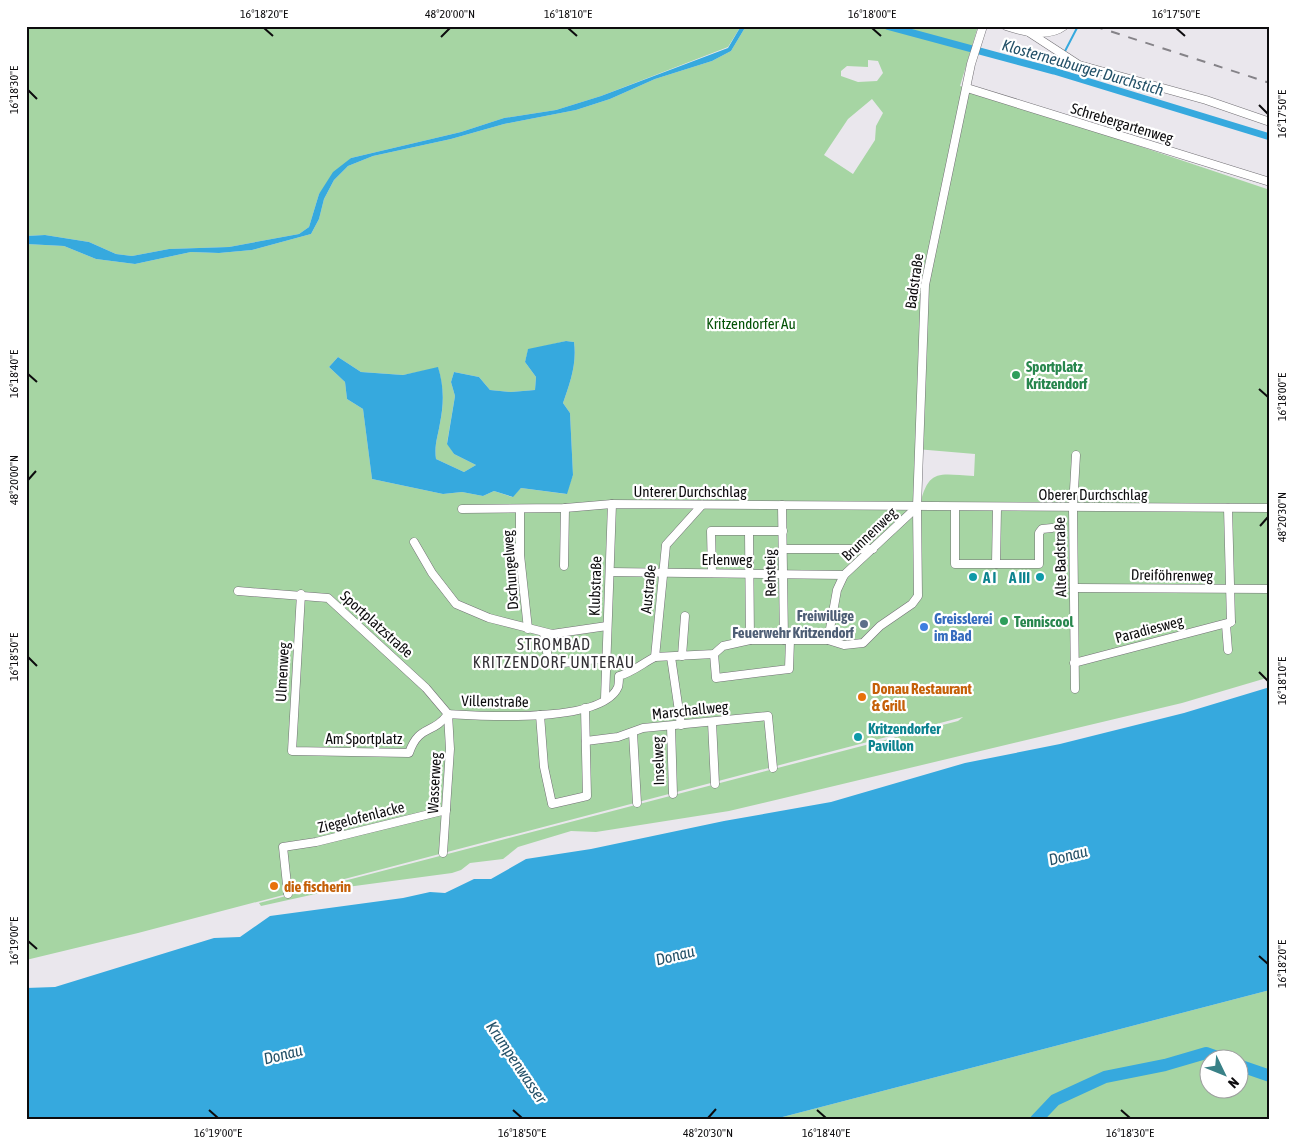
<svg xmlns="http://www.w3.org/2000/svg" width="1296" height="1146" viewBox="0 0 1296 1146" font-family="'Asap Condensed',sans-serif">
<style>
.green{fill:#a6d5a3;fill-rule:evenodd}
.water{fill:#36a9de}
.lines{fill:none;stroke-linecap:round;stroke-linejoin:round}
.stream{stroke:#36a9de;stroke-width:2}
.canal{stroke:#36a9de;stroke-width:7}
.river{stroke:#36a9de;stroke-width:12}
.minor-casing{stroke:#727075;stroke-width:9}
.minor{stroke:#fff;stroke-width:8}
.rail{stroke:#858388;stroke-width:2;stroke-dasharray:9 9;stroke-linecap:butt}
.ticks{fill:none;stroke:#0d0c0e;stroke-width:2}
.leisure-dot{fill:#2e9e5b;stroke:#fff;stroke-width:2}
.culture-dot{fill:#0f9aa8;stroke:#fff;stroke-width:2}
.service-dot{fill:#5c6f8a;stroke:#fff;stroke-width:2}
.shop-dot{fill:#3f7fe0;stroke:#fff;stroke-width:2}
.food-dot{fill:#e8710a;stroke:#fff;stroke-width:2}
.labels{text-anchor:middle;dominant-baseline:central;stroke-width:4.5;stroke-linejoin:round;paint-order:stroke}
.street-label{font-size:15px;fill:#0d0c0e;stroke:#fff}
.park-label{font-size:15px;fill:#035206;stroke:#fff}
.leisure-label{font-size:15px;font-weight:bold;fill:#27864d;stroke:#fff;text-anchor:start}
.culture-label{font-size:15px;font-weight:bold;fill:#0d838f;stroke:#fff;text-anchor:start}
.service-label{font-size:15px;font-weight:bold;fill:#4e5e75;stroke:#fff;text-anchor:end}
.shop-label{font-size:15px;font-weight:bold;fill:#366cbe;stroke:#fff;text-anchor:start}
.food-label{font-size:15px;font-weight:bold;fill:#c56008;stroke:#fff;text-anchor:start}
.water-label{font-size:16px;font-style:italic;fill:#245168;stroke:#fff}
.neighbourhood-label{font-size:16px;letter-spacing:1px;fill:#343136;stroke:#fff}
.neatline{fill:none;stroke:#0d0c0e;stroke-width:2}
.ticks-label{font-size:12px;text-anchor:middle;fill:#0d0c0e}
</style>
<rect width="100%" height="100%" fill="#eae7ed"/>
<g class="green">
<path d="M26,26H741L728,47L601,96L556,110L504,118L461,132L351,158L319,194L309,227L299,234L229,247L169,249L132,256L116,254L89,242L45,235L26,236Z"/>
<path d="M746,26H978L960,86L1270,190V677L1182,703L729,811L596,832L571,831L518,847L503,859L470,863L461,870L452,873L347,887L261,906L259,903L958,721L963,717L138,933L26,960V244L64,246L96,259L135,264L191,252L219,253L252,250L311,234L319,219L324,199L334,180L348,166L373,156L451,139L504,124L576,110L610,99L655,79L712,61L731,51ZM868,60L878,61L883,73L877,81L858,82L841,76V71L847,66L868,67ZM872,99L883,113L876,126L875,140L853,174L824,155L848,119ZM566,341L574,342C577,364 570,383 563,403L570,413L573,475L566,494L521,488L512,497L494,491L483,496L462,492L443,494L372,479L363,409L347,399L345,382L329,367L338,357L361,372L403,375L438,368C444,386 444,404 440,423C438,436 434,445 436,459L464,472L476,465L454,454L447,443L455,396L451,382L454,372L479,377L490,390L511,392L535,390L536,377L525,362L528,350ZM916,449L975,454L974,476C937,474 928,468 919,509L612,506L564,510L462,511L461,507H565L612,503L915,504Z"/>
<path d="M1270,990V1120H771ZM1208,1058H1238V1088H1208Z"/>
</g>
<g class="water">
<path d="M741,26H746L731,51L712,61L655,79L610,99L576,110L504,124L451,139L373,156L348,166L334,180L324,199L319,219L311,234L252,250L219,253L191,252L135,264L96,259L64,246L26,244V236L45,235L89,242L116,254L132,256L169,249L229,247L299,234L309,227L319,194L333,172L351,158L461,132L504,118L556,110L601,96L728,48Z"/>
<path d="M566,341L574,342C577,364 570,383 563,403L570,413L573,475L567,494L521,488L513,497L494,491L483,496L462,492L443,494L372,479L363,409L347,399L345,382L329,367L338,357L361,372L403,375L438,367C444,386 444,403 440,423C438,436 434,445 436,459L464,472L476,465L454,454L447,444L455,396L451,382L454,372L479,377L490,390L511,392L535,390L536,377L525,362L528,349Z"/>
<path d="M1270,687V990L771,1120H26V988L55,987L214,938L240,937L270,916L403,898L430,892L445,893L474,879H491L526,859L591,849L724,821L831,802L965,763L1060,744L1184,713Z"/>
</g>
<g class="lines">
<g class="stream">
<path d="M1064,53L1078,26"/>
<path d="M1054,71L1061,57"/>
</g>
<path class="canal" d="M887,26L1054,71L1270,137"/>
<g class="river">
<path d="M1238,1065L1270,1076"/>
<path d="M1036,1120L1055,1100L1105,1077L1165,1065L1206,1053L1220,1058"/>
</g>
<defs>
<g id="minor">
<path d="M1006,26C1024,32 1048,38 1064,26"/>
<path d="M1030,33L1079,65L1206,100L1270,122"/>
<path d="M967,88L1270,182"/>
<path d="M782,505L784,640"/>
<path d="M955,507V564H1039V533L1042,529L1052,528"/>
<path d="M462,509L565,508L612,504L1270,508"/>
<path d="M520,510V555L528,629"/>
<path d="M749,532L750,640"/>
<path d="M414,542L432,573L456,604L489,618L552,634L607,626"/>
<path d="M784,549H873"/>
<path d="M996,564L997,508"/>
<path d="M564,566L565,508"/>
<path d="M610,572L844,575"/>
<path d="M712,573L711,531H783"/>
<path d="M1074,588L1270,589"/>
<path d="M238,591L328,598L426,688L448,714"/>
<path d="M301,594L292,751L409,753C419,724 433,735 448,714"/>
<path d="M544,633L548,658L563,663L606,658"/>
<path d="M828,640L837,590L844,575L917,507"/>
<path d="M1228,650L1226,625L1231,622L1228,508"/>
<path d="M714,654L716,678L789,669L790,640"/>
<path d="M682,656L685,616"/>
<path d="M655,657L714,654L723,646L750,640H828L844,645L863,643L880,626L912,604L918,596L917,507L925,285L971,64L983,26"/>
<path d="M671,657L681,725"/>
<path d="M1074,663L1231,622"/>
<path d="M1075,689L1073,507L1076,455"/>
<path d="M605,699L612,504"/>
<path d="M448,714C482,716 602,724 618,687C619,684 619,679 619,676C633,672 643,663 655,657L666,545L702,505"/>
<path d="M540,715L544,767L552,804L587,796L585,708"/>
<path d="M712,722L715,784"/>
<path d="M671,726L673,794"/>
<path d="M633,733L637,803"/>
<path d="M586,741L618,737L643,728L768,716L773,768"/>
<path d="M443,853L450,749L448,714"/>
<path d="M288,894L283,847L316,842L446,810"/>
</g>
</defs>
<use href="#minor" class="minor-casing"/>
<use href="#minor" class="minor"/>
<path class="rail" d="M1094,26L1270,83"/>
</g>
<path class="ticks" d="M264,28L273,36M568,28L577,36M872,28L881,36M1176,28L1185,36M441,37L450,28M28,90L37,99M1259,105L1268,114M28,374L37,382M1259,389L1268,397M28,480L36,471M1260,526L1268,517M28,657L37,666M1259,672L1268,681M28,941L37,949M1259,956L1268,964M209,1110L218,1118M513,1110L522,1118M817,1110L826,1118M1121,1110L1130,1118M708,1118L716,1109"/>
<g class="leisure-dot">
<circle cx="1016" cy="375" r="5"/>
<circle cx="1004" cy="621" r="5"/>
</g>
<g class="culture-dot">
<circle cx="973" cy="577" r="5"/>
<circle cx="1040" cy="577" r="5"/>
<circle cx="858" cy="737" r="5"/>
</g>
<circle class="service-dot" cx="864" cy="624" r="5"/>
<circle class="shop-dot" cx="924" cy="627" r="5"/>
<g class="food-dot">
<circle cx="862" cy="697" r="5"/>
<circle cx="274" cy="886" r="5"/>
</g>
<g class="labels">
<g class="street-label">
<text transform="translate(1122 123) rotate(17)">Schrebergartenweg</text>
<text transform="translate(914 281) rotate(-82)">Badstraße</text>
<text x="690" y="491">Unterer Durchschlag</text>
<text x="1093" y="494">Oberer Durchschlag</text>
<text transform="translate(869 534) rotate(-44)">Brunnenweg</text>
<text transform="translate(1060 557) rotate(-91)">Alte Badstraße</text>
<text x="727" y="559">Erlenweg</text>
<text transform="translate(510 570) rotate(-94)">Dschungelweg</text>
<text transform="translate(770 573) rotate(-91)">Rehsteig</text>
<text transform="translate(1172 575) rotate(1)">Dreiföhrenweg</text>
<text transform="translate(595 586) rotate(-88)">Klubstraße</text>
<text transform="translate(648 589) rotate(-84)">Austraße</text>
<text transform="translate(377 624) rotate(42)">Sportplatzstraße</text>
<text transform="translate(1149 629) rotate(-15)">Paradiesweg</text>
<text transform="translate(282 672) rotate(-87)">Ulmenweg</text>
<text transform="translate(495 701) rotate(1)">Villenstraße</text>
<text transform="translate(690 710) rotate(-6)">Marschallweg</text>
<text x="364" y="738">Am Sportplatz</text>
<text transform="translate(658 761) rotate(-92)">Inselweg</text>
<text transform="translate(434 783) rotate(-87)">Wasserweg</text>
<text transform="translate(361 817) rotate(-14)">Ziegelofenlacke</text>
</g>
<g class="park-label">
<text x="751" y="323">Kritzendorfer Au</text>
</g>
<g class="leisure-label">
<text x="1026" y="366">Sportplatz<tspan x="1026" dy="17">Kritzendorf</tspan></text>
<text x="1014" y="621">Tenniscool</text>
</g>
<g class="culture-label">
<text x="983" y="577">A I</text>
<text x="1030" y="577" text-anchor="end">A III</text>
<text x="868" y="728">Kritzendorfer<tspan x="868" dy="17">Pavillon</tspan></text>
</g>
<g class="service-label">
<text x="854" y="615">Freiwillige<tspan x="854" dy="17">Feuerwehr Kritzendorf</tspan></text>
</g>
<g class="shop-label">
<text x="934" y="618">Greisslerei<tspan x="934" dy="17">im Bad</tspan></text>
</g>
<g class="food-label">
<text x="872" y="688">Donau Restaurant<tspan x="872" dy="17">&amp; Grill</tspan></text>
<text x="284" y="886">die fischerin</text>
</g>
<g class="water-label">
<text transform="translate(1083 67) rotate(16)">Klosterneuburger Durchstich</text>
<text transform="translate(1068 855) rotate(-14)">Donau</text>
<text transform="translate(675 955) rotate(-14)">Donau</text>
<text transform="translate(283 1054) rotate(-14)">Donau</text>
<text transform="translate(517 1062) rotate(56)">Krumpenwasser</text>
</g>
<g class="neighbourhood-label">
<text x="554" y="644">STROMBAD<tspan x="554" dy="18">KRITZENDORF UNTERAU</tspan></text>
</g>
</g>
<rect width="1296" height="1146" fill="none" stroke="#ffffff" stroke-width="55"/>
<g transform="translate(1224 1074) rotate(133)"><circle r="24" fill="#ffffff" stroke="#9e9e9f"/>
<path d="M0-4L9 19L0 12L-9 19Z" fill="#398187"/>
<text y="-8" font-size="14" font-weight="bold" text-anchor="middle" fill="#0d0c0e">N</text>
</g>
<rect x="28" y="28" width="1240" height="1090" class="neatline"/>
<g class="ticks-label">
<text x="264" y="18">16°18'20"E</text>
<text x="450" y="18">48°20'00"N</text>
<text x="568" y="18">16°18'10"E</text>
<text x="872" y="18">16°18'00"E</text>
<text x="1176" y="18">16°17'50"E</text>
<text transform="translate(14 90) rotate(-90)" y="4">16°18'30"E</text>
<text transform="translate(1282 114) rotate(-90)" y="4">16°17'50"E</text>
<text transform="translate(14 374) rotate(-90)" y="4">16°18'40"E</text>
<text transform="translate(1282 397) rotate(-90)" y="4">16°18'00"E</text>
<text transform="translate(14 480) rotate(-90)" y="4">48°20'00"N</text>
<text transform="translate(1282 517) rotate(-90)" y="4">48°20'30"N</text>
<text transform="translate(14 657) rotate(-90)" y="4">16°18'50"E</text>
<text transform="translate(1282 681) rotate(-90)" y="4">16°18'10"E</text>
<text transform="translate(14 941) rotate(-90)" y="4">16°19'00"E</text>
<text transform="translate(1282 964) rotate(-90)" y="4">16°18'20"E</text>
<text x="218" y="1137">16°19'00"E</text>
<text x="522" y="1137">16°18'50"E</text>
<text x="708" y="1137">48°20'30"N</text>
<text x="826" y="1137">16°18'40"E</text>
<text x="1130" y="1137">16°18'30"E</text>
</g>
</svg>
